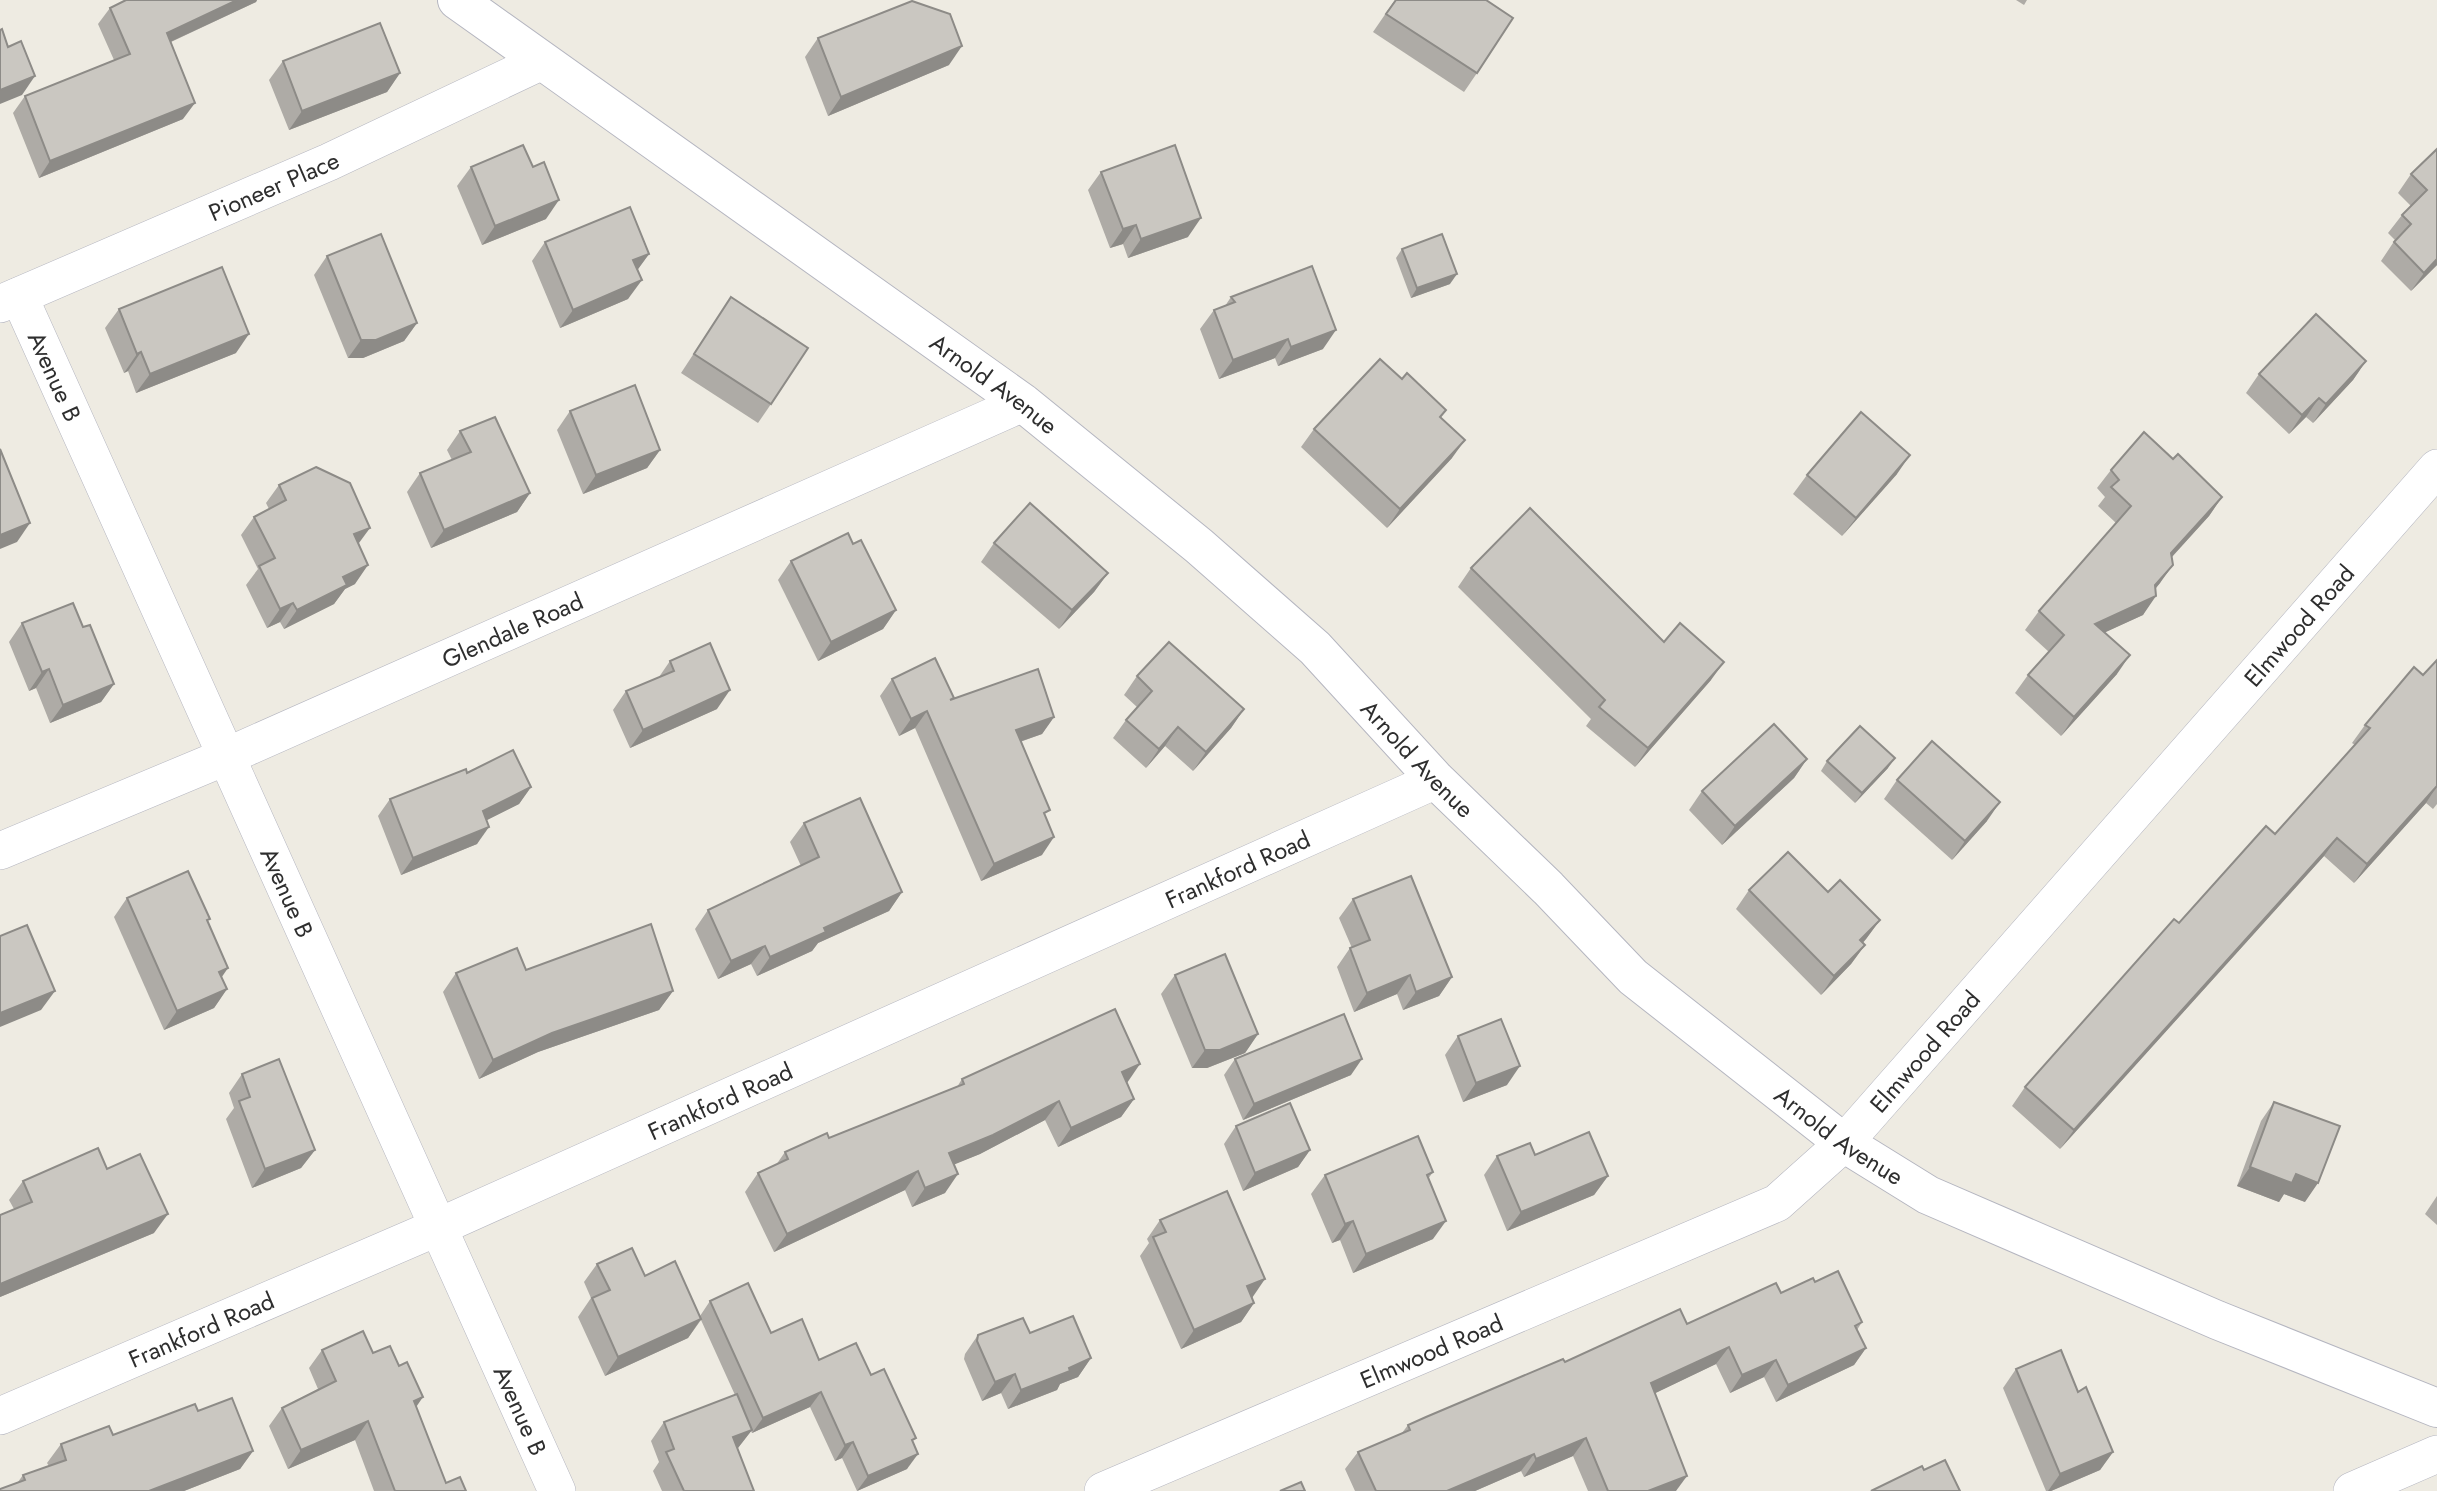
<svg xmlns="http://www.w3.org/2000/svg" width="2437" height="1491" viewBox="0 0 2437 1491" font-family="Jost,sans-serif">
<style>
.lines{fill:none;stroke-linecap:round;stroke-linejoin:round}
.street-casing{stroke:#b5b6c0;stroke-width:38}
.secondary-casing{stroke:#b5b6c0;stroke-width:40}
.street{stroke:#fff;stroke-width:37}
.secondary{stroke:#fff;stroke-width:38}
.wall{fill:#aeaba6}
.shaded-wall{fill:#8d8b87}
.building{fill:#cac7c1;stroke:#8d8b87;stroke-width:2}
.labels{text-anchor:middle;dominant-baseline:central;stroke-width:5;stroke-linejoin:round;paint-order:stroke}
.street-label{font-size:24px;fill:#2e2e2e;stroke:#fff}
</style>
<rect width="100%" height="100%" fill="#eeebe2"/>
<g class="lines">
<defs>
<g id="street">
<path id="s1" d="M19,296L557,1491"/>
<path id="s2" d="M0,304L329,162L542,61"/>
<path id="s3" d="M0,851L225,757L1023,403"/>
<path id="s4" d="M0,1416L436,1228L1436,780"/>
<path id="s5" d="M1103,1491L1777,1203L1844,1143L2437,468"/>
<path d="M2352,1491L2437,1454"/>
</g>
<g id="secondary">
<path id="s6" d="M457,0L1023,403L1199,546L1315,648L1436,780L1548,888L1633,977L1844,1143L1928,1195L2217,1320L2437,1408"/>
</g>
</defs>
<use href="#street" class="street-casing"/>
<use href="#secondary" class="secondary-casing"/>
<use href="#street" class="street"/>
<use href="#secondary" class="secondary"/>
</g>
<g class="wall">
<path d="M126,0H257L256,2L171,42L183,119L39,178L13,113L25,96L114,60L98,24L110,8Z"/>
<path d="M1395,0L1477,73L1464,92L1373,32Z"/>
<path d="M2016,0H2027L2024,5Z"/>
<path d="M818,38L949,65L828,116L805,57Z"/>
<path d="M283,61L400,73L387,92L289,130L269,80Z"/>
<path d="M2437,149V265L2411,291L2381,261L2395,240L2388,233L2402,215L2411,206L2398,193L2411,174Z"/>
<path d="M471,167L546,219L482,245L457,186Z"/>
<path d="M1101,172L1188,237L1128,258L1123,244L1110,248L1088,190Z"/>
<path d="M545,242L649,254L637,270L628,299L560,328L532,261Z"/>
<path d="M1402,249L1450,284L1411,298L1396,258Z"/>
<path d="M327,256L417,323L404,341L363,358H348L314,275Z"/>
<path d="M731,297L771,404L758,423L681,373Z"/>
<path d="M1231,297L1323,349L1278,366L1275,358L1219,379L1200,329L1214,310L1225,306Z"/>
<path d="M119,309L236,353L136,393L128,371L124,373L105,328Z"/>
<path d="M2366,361L2353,380L2313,423L2306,417L2289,434L2246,393L2259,374Z"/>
<path d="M1402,379L1446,410L1441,417L1452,458L1387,528L1301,447L1314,429Z"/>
<path d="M570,411L660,450L647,468L583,494L557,430Z"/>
<path d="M460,431L530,493L517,512L431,548L407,492L420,473L452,460L447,450Z"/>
<path d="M2173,459L2222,497L2209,516L2172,557L2160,583L2156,588L2143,615L2105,632L2117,674L2061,736L2015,693L2028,675L2049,652L2025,630L2039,611L2116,523L2098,506L2105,497L2097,488L2111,470Z"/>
<path d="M1897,474L1842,536L1793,494L1807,475Z"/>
<path d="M279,485L358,544L355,584L345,589L334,604L284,629L280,622L267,628L246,585L258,569L241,535L254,517L269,509L266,503Z"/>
<path d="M994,543L1108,573L1094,592L1059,629L981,562Z"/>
<path d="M853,544L896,610L883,629L818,661L778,580L791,561Z"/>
<path d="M1471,568L1664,642L1711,680L1635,767L1586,726L1591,719L1458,587Z"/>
<path d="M22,623L83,627L114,684L101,702L50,723L36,688L29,691L9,642Z"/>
<path d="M2437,660V804L2433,809L2426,803L2354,883L2324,856L2060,1149L2012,1106L2025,1087L2179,923L2275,834L2355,745L2352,743L2365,725L2423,675Z"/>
<path d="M670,661L717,709L630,748L613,710L626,691L659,677Z"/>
<path d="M1137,676L1244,709L1231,728L1193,771L1165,746L1146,768L1113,738L1126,720L1137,707L1124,695Z"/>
<path d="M892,679L954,698L1054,717L1042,734L1020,742L1045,817L1042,855L981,881L915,728L899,736L880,696Z"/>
<path d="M1807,759L1794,778L1722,845L1689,810L1702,791Z"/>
<path d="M1827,761L1888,768L1855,803L1821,771Z"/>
<path d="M467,773L531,787L519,804L487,820L477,844L401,875L378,816L390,799Z"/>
<path d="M1897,780L1987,821L1952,860L1884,799Z"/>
<path d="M804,823L902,892L889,911L818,943L812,951L757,976L751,964L718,979L695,929L708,910L801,866L790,842Z"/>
<path d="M1749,890L1828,892L1880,920L1863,943L1865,945L1851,964L1821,995L1736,909Z"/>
<path d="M127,898L221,978L227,989L214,1008L164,1030L114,917Z"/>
<path d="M1353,899L1452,977L1439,996L1403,1010L1397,994L1354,1012L1337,967L1350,948H1352L1339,918Z"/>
<path d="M456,973L673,991L659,1010L538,1052L479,1079L443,992Z"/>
<path d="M1175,975L1258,1034L1245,1053L1207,1068H1192L1161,994Z"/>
<path d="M1458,1036L1507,1085L1463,1102L1445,1055Z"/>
<path d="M1235,1059L1351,1075L1243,1120L1224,1075Z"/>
<path d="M242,1074L315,1150L301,1168L252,1188L226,1119L234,1108L229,1093Z"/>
<path d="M962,1079L1127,1083L1134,1099L1121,1117L1058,1147L1045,1120L980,1154L954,1164L945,1193L912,1207L905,1190L774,1252L745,1192L758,1173L776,1165L785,1152L829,1138L957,1087Z"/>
<path d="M2274,1102L2305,1202L2284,1194L2279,1202L2237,1186L2261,1121Z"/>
<path d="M1236,1126L1310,1150L1298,1167L1243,1191L1224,1144Z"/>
<path d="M1535,1155L1608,1176L1594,1195L1507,1231L1484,1175L1497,1156Z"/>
<path d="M107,1169L154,1233L0,1297V1215L14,1209L9,1200L23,1181Z"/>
<path d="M1433,1172L1428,1179L1433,1239L1353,1273L1340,1240L1332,1243L1311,1194L1325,1175Z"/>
<path d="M2437,1196V1225L2425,1214Z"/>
<path d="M1160,1220L1252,1297L1254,1303L1241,1322L1181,1349L1140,1256L1149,1243L1147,1239Z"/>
<path d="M597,1264L645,1276L700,1316L710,1301L771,1333L819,1360L871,1375L913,1443L907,1469L857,1491L842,1458L835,1461L810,1407L752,1433L751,1431L737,1449L754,1491H662L653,1471L659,1462L651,1441L664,1422L735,1395L701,1320L688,1338L605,1376L578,1317L591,1298L584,1282Z"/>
<path d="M1815,1282L1862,1322L1857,1330L1866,1348L1854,1365L1776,1402L1764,1377L1730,1393L1716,1364L1655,1393L1676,1491H1588L1573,1456L1524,1477L1521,1471L1475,1491H1355L1345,1469L1358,1452L1402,1433L1408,1425L1565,1362L1687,1324Z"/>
<path d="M1030,1333L1091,1358L1078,1377L1060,1384L1057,1390L1008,1409L1001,1393L982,1401L964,1359L965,1354L978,1335Z"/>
<path d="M322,1350L373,1353L416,1407L446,1483L466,1491H374L355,1440L288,1469L269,1426L282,1408L318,1389L309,1368Z"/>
<path d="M2016,1369L2078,1392L2113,1452L2100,1470L2051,1491H2046L2003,1388Z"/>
<path d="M198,1411L253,1451L240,1469L184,1491H0L18,1482L23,1475L49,1466L47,1463L61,1444L113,1435Z"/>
</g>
<g class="shaded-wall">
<path d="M237,0H257L256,2L155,49L167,33Z"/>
<path d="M962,46L949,65L828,116L841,97Z"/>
<path d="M400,73L387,92L289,130L302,111Z"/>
<path d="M35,76L22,95L0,104V90Z"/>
<path d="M195,103L183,119L39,178L50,161Z"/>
<path d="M559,200L546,219L482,245L495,226Z"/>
<path d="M1201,218L1188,237L1128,258L1141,239Z"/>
<path d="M1136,225L1123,244L1110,248L1123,229Z"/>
<path d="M649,254L636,272L633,260Z"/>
<path d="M2437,259V265L2411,291L2424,273Z"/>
<path d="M1457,274L1450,284L1411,298L1417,288Z"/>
<path d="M642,280L628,299L560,328L573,310Z"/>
<path d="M417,323L404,341L363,358H348L361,340Z"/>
<path d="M1336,330L1323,349L1278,366L1291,347Z"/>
<path d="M249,334L236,353L136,393L150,374Z"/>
<path d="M1288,339L1275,358L1219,379L1233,360Z"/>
<path d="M141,352L128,371L124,373L137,354Z"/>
<path d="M2366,361L2353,380L2313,423L2326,404Z"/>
<path d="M2319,398L2306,417L2289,434L2302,415Z"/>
<path d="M1465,440L1452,458L1387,528L1400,509Z"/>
<path d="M660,450L647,468L583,494L596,475Z"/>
<path d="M1910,455L1897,474L1842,536L1856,518Z"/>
<path d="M530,493L517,512L431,548L444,530Z"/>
<path d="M2222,497L2209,516L2158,572L2171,553Z"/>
<path d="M30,523L17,542L0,549V535Z"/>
<path d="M370,528L356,547L354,534Z"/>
<path d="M368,565L355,584L345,589L334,604L284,629L297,610L343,577Z"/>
<path d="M2173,565L2160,583L2144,602L2156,596L2143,615L2082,643L2095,624L2155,585Z"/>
<path d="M1108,573L1094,592L1059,629L1072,610Z"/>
<path d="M293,603L280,622L267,628L280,609Z"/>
<path d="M896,610L883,629L818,661L831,642Z"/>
<path d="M2130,655L2117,674L2061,736L2074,717Z"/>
<path d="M1724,662L1711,680L1635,767L1648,748Z"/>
<path d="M49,669L36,688L29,691L42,672Z"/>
<path d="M114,684L101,702L50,723L63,705Z"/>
<path d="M730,690L717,709L630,748L643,730Z"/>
<path d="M1244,709L1231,728L1193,771L1206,752Z"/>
<path d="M927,711L915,728L899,736L911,719Z"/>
<path d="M1054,717L1042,734L1004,747L1016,730Z"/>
<path d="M1178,727L1165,746L1146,768L1159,749Z"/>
<path d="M1895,758L1888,768L1855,803L1862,793Z"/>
<path d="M1807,759L1794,778L1722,845L1735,826Z"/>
<path d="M2437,786L2426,803L2354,883L2367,864Z"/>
<path d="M531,787L519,804L471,828L483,811Z"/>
<path d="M2000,802L1987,821L1952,860L1965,841Z"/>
<path d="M489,827L477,844L401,875L413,858Z"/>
<path d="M1054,837L1042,855L981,881L994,864Z"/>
<path d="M2337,838L2324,856L2060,1149L2074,1130Z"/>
<path d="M902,892L889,911L818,943L812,951L757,976L770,957L824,928Z"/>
<path d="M1880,920L1866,939L1847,959L1860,940Z"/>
<path d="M1865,945L1851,964L1821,995L1834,976Z"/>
<path d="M765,946L751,964L718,979L731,961Z"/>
<path d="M228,968L215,987L219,972Z"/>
<path d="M1410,975L1397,994L1354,1012L1367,993Z"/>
<path d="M1452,977L1439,996L1403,1010L1416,992Z"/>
<path d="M227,989L214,1008L164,1030L177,1011Z"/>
<path d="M55,991L41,1010L0,1027V1013Z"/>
<path d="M673,991L659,1010L538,1052L479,1079L493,1060L552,1033Z"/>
<path d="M1258,1034L1245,1053L1207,1068H1192L1205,1050Z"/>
<path d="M1362,1059L1351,1075L1243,1120L1254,1104Z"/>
<path d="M1140,1064L1127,1083L1122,1072Z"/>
<path d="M1520,1066L1507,1085L1463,1102L1476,1083Z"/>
<path d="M1134,1099L1121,1117L1058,1147L1071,1128Z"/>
<path d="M1059,1101L1045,1120L980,1154L936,1172L949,1153Z"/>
<path d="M315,1150L301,1168L252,1188L265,1169Z"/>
<path d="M1310,1150L1298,1167L1243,1191L1255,1173Z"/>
<path d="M2250,1167L2296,1174L2318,1183L2305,1202L2284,1194L2279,1202L2237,1186Z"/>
<path d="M918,1171L905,1190L774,1252L787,1234Z"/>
<path d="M958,1174L945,1193L912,1207L925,1188Z"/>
<path d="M1608,1176L1594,1195L1507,1231L1521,1212Z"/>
<path d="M168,1214L154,1233L0,1297V1284Z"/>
<path d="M1353,1221L1340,1240L1332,1243L1345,1224Z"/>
<path d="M1446,1221L1433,1239L1353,1273L1366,1254Z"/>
<path d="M1265,1279L1252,1298L1247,1286Z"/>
<path d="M1254,1303L1241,1322L1181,1349L1194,1330Z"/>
<path d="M701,1319L688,1338L605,1376L618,1357Z"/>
<path d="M1729,1347L1716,1364L1639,1401L1651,1383Z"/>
<path d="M1866,1348L1854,1365L1776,1402L1788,1385Z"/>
<path d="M1091,1358L1078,1377L1060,1384L1057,1390L1008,1409L1021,1390Z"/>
<path d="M1776,1360L1764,1377L1730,1393L1742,1375Z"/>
<path d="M1015,1374L1001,1393L982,1401L995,1382Z"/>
<path d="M821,1392L810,1407L752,1433L763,1418Z"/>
<path d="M423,1397L410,1416L414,1401Z"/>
<path d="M368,1421L355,1440L288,1469L301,1450Z"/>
<path d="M752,1430L738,1448L720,1455L733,1437Z"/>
<path d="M1586,1438L1573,1456L1524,1477L1536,1459Z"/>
<path d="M853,1442L842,1458L835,1461L845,1445Z"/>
<path d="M253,1451L240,1469L184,1491H149Z"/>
<path d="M2113,1452L2100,1470L2051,1491H2048L2060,1474Z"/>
<path d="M918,1454L907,1469L857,1491L868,1476Z"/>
<path d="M1534,1454L1521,1471L1475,1491H1447Z"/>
<path d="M1687,1476L1676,1491H1648Z"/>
</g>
<g class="building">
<path d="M126,0H237L167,33L195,103L50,161L25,96L130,54L110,8Z"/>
<path d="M1396,0H1486L1513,18L1477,73L1386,14Z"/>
<path d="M912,1L950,14L962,46L841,97L818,38Z"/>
<path d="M380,23L400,73L302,111L283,61Z"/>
<path d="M2,29L8,47L21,41L35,76L0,90V30Z"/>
<path d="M523,145L533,167L544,162L559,200L495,226L471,167Z"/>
<path d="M1175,145L1201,218L1141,239L1136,225L1123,229L1101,172Z"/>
<path d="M2437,149V259L2424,273L2394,242L2411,224L2402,215L2427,190L2411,174Z"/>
<path d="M630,207L649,254L633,260L642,280L573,310L545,242Z"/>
<path d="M381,234L417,323L376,340H361L327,256Z"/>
<path d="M1442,234L1457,274L1417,288L1402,249Z"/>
<path d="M1312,266L1336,330L1291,347L1288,339L1233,360L1214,310L1235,302L1231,297Z"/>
<path d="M222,267L249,334L150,374L141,352L137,354L119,309Z"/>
<path d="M731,297L808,348L771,404L694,354Z"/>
<path d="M2316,314L2366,361L2326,404L2319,398L2302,415L2259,374Z"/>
<path d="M1380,359L1402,379L1407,373L1446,410L1440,417L1465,440L1400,509L1314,429Z"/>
<path d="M635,385L660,450L596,475L570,411Z"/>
<path d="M1861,412L1910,455L1856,518L1807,475Z"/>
<path d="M495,417L530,493L444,530L420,473L471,452L460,431Z"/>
<path d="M2144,432L2173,459L2178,454L2222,497L2171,553L2173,565L2155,585L2156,596L2095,624L2130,655L2074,717L2028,675L2064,635L2039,611L2131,506L2111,487L2119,480L2111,470Z"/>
<path d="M0,449L30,523L0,535Z"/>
<path d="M316,467L350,483L370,528L354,534L368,565L343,577L347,585L297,610L293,603L280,609L259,566L275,558L254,517L286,500L279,485Z"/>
<path d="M1030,503L1108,573L1072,610L994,543Z"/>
<path d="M1530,508L1664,642L1680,623L1724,662L1648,748L1599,707L1605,700L1471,568Z"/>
<path d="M848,533L853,544L861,540L896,610L831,642L791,561Z"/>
<path d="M73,603L83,627L90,625L114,684L63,705L49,669L42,672L22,623Z"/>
<path d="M1169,642L1244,709L1206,752L1178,727L1159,749L1126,720L1152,691L1137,676Z"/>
<path d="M710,643L730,690L643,730L626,691L674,671L670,661Z"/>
<path d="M935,658L954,698L950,700L1038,669L1054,717L1016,730L1050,810L1044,813L1054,837L994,864L927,711L911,719L892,679Z"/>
<path d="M2437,660V786L2367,864L2337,838L2074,1130L2025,1087L2174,919L2179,923L2266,826L2275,834L2370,728L2365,725L2414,667L2423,675Z"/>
<path d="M1774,724L1807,759L1735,826L1702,791Z"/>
<path d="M1860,726L1895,758L1862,793L1827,761Z"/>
<path d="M1932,741L2000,802L1965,841L1897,780Z"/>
<path d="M513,750L531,787L483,811L489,827L413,858L390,799L466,769L467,773Z"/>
<path d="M860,798L902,892L824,928L826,932L770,957L765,946L731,961L708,910L819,857L804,823Z"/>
<path d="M1788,852L1828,892L1840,880L1880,920L1860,940L1865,945L1834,976L1749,890Z"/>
<path d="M188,871L210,919L207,920L228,968L219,972L227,989L177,1011L127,898Z"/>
<path d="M1411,876L1452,977L1416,992L1410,975L1367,993L1350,948L1370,940L1353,899Z"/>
<path d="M651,924L673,991L552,1033L493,1060L456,973L517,948L526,970Z"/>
<path d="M27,925L55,991L0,1013V936Z"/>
<path d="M1225,954L1258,1034L1220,1050H1205L1175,975Z"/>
<path d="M1115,1009L1140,1064L1122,1072L1134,1099L1071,1128L1059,1101L993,1135L949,1153L958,1174L925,1188L918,1171L787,1234L758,1173L788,1159L785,1152L827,1133L829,1138L964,1084L962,1079Z"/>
<path d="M1344,1014L1362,1059L1254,1104L1235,1059Z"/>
<path d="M1501,1019L1520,1066L1476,1083L1458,1036Z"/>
<path d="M279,1059L315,1150L265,1169L239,1101L250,1097L242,1074Z"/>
<path d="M2274,1102L2340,1126L2318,1183L2296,1174L2292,1183L2250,1167Z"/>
<path d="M1290,1103L1310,1150L1255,1173L1236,1126Z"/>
<path d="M1589,1132L1608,1176L1521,1212L1497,1156L1530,1143L1535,1155Z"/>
<path d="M1418,1136L1433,1172L1427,1175L1446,1221L1366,1254L1353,1221L1345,1224L1325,1175Z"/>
<path d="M98,1148L107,1169L140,1154L168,1214L0,1284V1215L32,1202L23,1181Z"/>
<path d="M1227,1191L1265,1279L1247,1286L1254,1303L1194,1330L1153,1237L1166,1232L1160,1220Z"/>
<path d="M632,1248L645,1276L675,1261L701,1319L618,1357L592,1298L610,1290L597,1264Z"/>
<path d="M1838,1271L1862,1322L1855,1326L1866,1348L1788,1385L1776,1360L1742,1375L1729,1347L1651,1383L1687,1476L1648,1491H1608L1586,1438L1536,1459L1534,1454L1447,1491H1376L1358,1452L1410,1430L1408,1425L1426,1417L1563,1359L1565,1362L1680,1309L1687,1324L1776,1283L1781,1293L1813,1278L1815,1282Z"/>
<path d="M748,1283L771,1333L802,1319L819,1360L856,1343L871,1375L884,1369L916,1438L912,1440L918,1454L868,1476L853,1442L845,1445L821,1392L763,1418L710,1301Z"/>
<path d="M1073,1316L1091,1358L1069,1368L1070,1371L1021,1390L1015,1374L995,1382L977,1341L978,1335L1023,1318L1030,1333Z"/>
<path d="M363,1331L373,1353L390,1346L399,1366L407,1362L423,1397L414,1401L446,1483L460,1477L466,1491H395L368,1421L301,1450L282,1408L336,1381L322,1350Z"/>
<path d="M2061,1350L2078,1392L2086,1387L2113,1452L2060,1474L2016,1369Z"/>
<path d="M737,1394L752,1430L733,1437L754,1491H684L666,1452L674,1449L664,1422Z"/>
<path d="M232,1398L253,1451L149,1491H0V1489L25,1480L23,1475L66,1460L61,1444L109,1426L113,1435L195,1404L198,1411Z"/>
<path d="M1945,1460L1960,1491H1871L1922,1466L1924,1470Z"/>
<path d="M1301,1482L1305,1491H1280Z"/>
</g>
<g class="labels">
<g class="street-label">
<text stroke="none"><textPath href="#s2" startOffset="298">Pioneer Place</textPath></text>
<text stroke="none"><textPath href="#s1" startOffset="88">Avenue B</textPath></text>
<text stroke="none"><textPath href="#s6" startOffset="660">Arnold Avenue</textPath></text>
<text stroke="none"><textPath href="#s5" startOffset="1512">Elmwood Road</textPath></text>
<text stroke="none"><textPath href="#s3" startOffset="558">Glendale Road</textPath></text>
<text stroke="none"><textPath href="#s6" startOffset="1227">Arnold Avenue</textPath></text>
<text stroke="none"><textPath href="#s4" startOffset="1353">Frankford Road</textPath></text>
<text stroke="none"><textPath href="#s1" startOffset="654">Avenue B</textPath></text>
<text stroke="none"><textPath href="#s5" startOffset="945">Elmwood Road</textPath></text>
<text stroke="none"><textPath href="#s4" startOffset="786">Frankford Road</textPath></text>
<text stroke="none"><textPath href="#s6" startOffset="1794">Arnold Avenue</textPath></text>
<text stroke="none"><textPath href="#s4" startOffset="219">Frankford Road</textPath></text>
<text stroke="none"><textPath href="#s5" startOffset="357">Elmwood Road</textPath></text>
<text stroke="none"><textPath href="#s1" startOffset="1222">Avenue B</textPath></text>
</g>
</g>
</svg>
